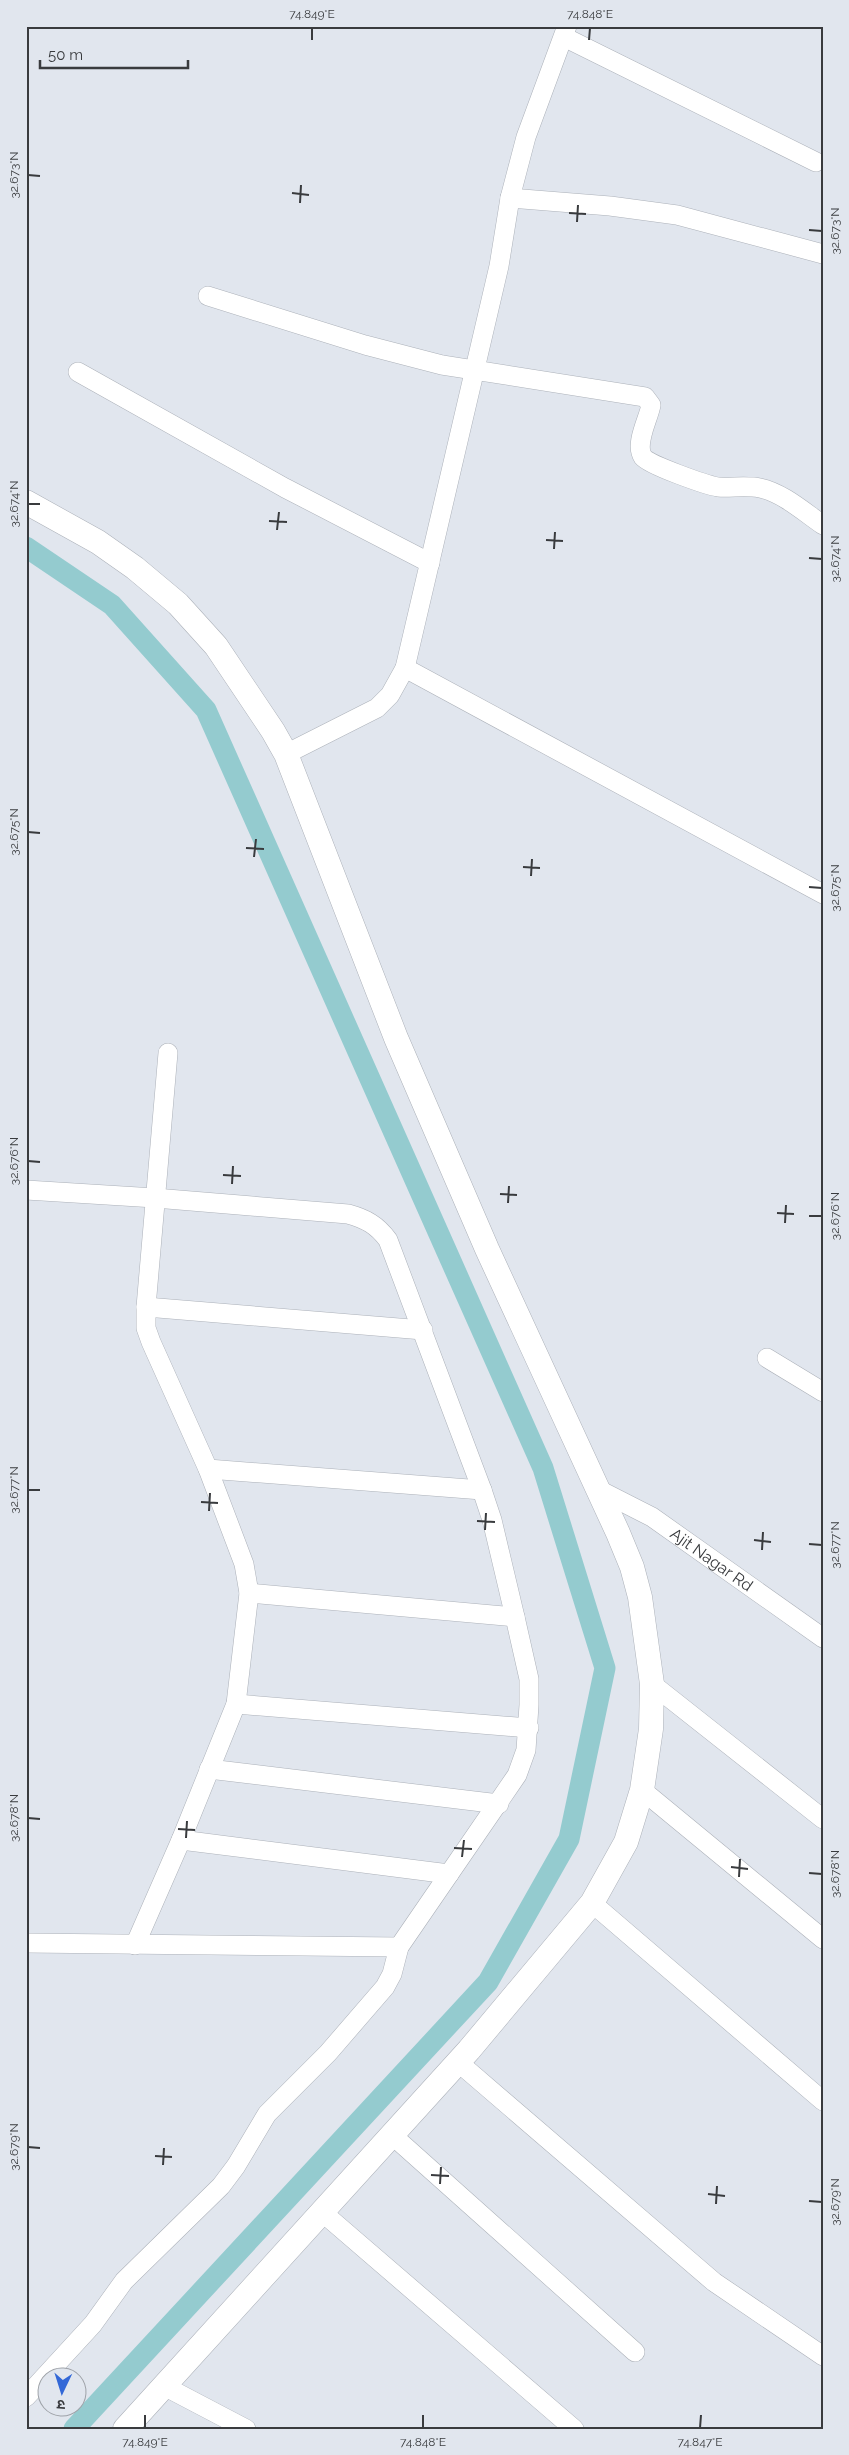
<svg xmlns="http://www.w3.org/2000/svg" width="849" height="2455" viewBox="0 0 849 2455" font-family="Raleway,'Noto Sans Devanagari',sans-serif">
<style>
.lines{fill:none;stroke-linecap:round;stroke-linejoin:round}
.canal{stroke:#94cbcf;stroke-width:21}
.minor-casing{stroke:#acb1b9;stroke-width:20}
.tertiary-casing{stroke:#acb1b9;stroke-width:25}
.minor{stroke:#fff;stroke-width:19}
.tertiary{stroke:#fff;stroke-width:24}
.ticks{fill:none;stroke:#393b3e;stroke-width:2}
.labels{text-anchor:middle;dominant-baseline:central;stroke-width:5;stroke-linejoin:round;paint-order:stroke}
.street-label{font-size:16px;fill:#393b3e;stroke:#e1e6ee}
.neatline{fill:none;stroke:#393b3e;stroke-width:2}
.ticks-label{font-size:12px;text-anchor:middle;fill:#393b3e}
</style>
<rect width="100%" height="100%" fill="#e1e6ee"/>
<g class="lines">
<path class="canal" d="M26,547L112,605L206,710L543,1468L605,1668L569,1839L488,1982L74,2429"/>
<defs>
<g id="minor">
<path d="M564,37L816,162"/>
<path d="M510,198L610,206L677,215L823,254"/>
<path d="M208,296L365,345L442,365L645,397L651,405C649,418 634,444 643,457C649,465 706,485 718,487C732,488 746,485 760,488C783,493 804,512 823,525"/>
<path d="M78,372L285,488L430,563"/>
<path d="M405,668L823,894"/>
<path d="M286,754L377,708L390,695L405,668L499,266L510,198L526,137L567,26"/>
<path d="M26,1190L155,1198L348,1214C366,1219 377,1225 388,1240L482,1490L492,1520L515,1617L529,1679V1705L526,1750L517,1775L399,1947L392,1974L385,1987L328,2053L267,2114L236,2166L221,2186L124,2281L93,2324L26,2397"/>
<path d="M146,1307L423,1330"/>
<path d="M767,1358L823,1392"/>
<path d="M208,1469L482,1490"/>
<path id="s1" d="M597,1489L652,1517L823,1638"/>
<path d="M249,1593L515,1617"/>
<path d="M652,1684L823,1819"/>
<path d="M236,1704L529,1728"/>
<path d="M209,1769L499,1804"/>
<path d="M642,1790L823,1939"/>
<path d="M181,1840L449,1874"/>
<path d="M592,1903L823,2101"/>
<path d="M26,1943L399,1947"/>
<path d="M135,1945L181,1840L236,1704L249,1593L244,1564L208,1469L151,1342L146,1328V1307L168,1053"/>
<path d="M458,2062L714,2282L823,2356"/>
<path d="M392,2135L635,2352"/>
<path d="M322,2212L574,2429"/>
<path d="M164,2386L246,2429"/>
</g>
<path id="tertiary" d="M26,502L98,542L135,568L178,604L216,646L273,731L286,754L396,1038L487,1249L618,1533L632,1567L640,1597L652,1684L651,1729L642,1790L626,1842L592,1903L469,2050L125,2429"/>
</defs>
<use href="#minor" class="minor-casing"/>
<use href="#tertiary" class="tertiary-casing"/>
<use href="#minor" class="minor"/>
<use href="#tertiary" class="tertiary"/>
</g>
<path class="ticks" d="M312,40V28M589,40L590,28M28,175L40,176M292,193L309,195M300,203L301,185M569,213L586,214M577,222L578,205M809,230L822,231M28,504H40M269,521L287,522M277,530L279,512M546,540L563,541M554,549L555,532M809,558L822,559M28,832L40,833M246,848L264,849M254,857L256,839M523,867L540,868M531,876L532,859M809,887L822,888M28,1161L40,1162M223,1175L241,1176M232,1184L233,1166M500,1194L517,1195M508,1203L509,1186M777,1213L794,1214M809,1216H822M785,1223L786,1205M28,1490H40M201,1502L218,1503M209,1511L210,1493M477,1521L495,1522M485,1530L486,1513M754,1540L771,1542M809,1544L822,1545M762,1550L763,1532M28,1818L40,1819M178,1829L195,1830M186,1838L187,1821M454,1848L472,1849M462,1857L464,1840M731,1867L748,1869M809,1873L822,1874M739,1877L740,1859M28,2147L40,2148M155,2156L172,2157M163,2165L164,2148M431,2175L449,2176M440,2184L441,2167M708,2194L725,2196M809,2201L822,2202M716,2204L717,2186M145,2428V2415M423,2428V2415M700,2428L701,2415"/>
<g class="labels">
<g class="street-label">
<text stroke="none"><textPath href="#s1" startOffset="135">Ajit Nagar Rd</textPath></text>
</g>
</g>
<rect width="849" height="2455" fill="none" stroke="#e1e6ee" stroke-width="55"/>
<g transform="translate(62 2392) rotate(184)"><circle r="24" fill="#e1e6ee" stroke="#9ea2a8"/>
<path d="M0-4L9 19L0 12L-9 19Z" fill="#3368d7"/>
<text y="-8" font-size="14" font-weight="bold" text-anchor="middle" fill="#393b3e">उ</text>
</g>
<path d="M40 60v8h148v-8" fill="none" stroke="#393b3e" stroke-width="2.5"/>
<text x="48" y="60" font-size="15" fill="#393b3e" stroke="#e1e6ee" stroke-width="4" paint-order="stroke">50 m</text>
<rect x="28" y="28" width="794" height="2400" class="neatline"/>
<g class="ticks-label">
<text x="312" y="18">74.849°E</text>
<text x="590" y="18">74.848°E</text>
<text transform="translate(14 175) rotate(-90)" y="4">32.673°N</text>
<text transform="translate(835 231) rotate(-90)" y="4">32.673°N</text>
<text transform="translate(14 504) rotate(-90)" y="4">32.674°N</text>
<text transform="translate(835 559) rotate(-90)" y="4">32.674°N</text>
<text transform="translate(14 832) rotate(-90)" y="4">32.675°N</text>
<text transform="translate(835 888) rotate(-90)" y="4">32.675°N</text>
<text transform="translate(14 1161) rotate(-90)" y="4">32.676°N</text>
<text transform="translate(835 1216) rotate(-90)" y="4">32.676°N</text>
<text transform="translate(14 1490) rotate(-90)" y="4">32.677°N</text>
<text transform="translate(835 1545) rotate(-90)" y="4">32.677°N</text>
<text transform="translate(14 1818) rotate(-90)" y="4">32.678°N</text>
<text transform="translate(835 1874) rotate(-90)" y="4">32.678°N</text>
<text transform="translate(14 2147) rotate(-90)" y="4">32.679°N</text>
<text transform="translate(835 2202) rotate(-90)" y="4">32.679°N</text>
<text x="145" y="2446">74.849°E</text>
<text x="423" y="2446">74.848°E</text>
<text x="700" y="2446">74.847°E</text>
</g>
</svg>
